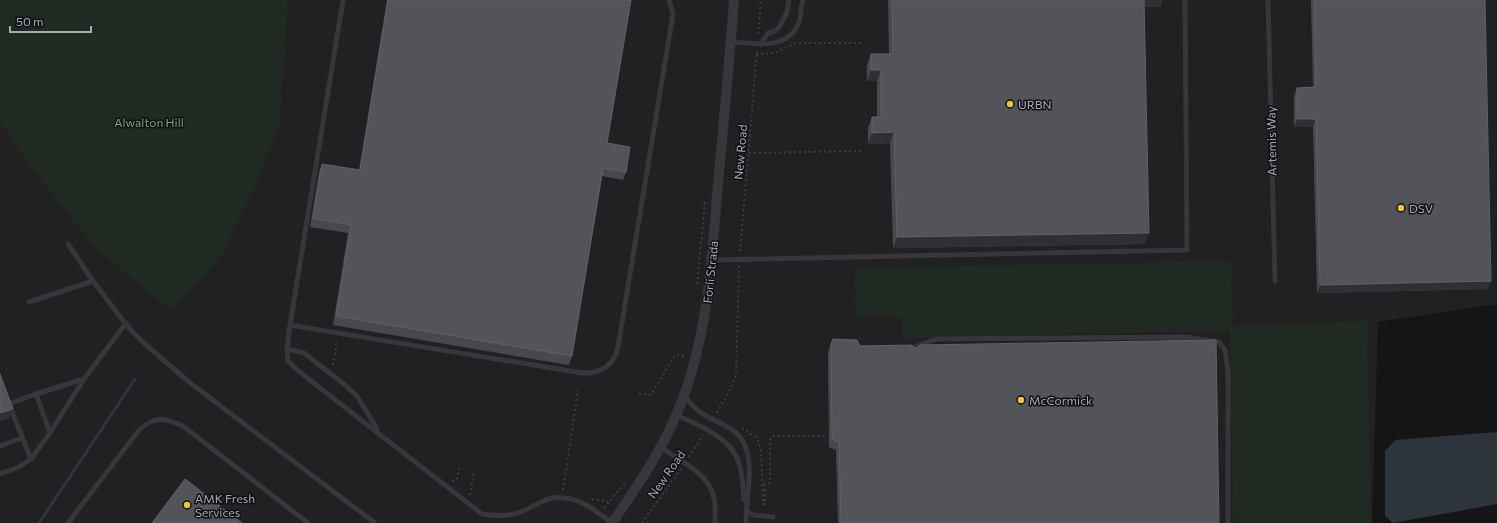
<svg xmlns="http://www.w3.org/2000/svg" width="1497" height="523" viewBox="0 0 1497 523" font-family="Commissioner,sans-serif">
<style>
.built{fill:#212124}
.green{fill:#212923}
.water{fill:#2d343c}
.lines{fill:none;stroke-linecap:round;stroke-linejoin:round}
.stream{stroke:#2d343c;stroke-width:3}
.path{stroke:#3c3d42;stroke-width:2;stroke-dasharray:2 3;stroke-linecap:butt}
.lane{stroke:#36363b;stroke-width:5}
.street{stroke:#36363b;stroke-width:10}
.wall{fill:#48494f}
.shaded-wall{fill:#2f3034}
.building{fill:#52545a;stroke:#606168}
.poi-dot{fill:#ecc438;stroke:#101012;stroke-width:1.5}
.labels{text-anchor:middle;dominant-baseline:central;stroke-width:3;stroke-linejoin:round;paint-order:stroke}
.poi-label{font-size:12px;fill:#a7aab6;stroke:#101012;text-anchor:start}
.park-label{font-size:12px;fill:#7fa185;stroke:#101012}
.street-label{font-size:12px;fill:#a7aab6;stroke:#101012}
</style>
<rect width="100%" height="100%" fill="#151517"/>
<path class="built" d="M0,0H1497V304L1378,322L1372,523H0Z"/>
<g class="green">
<path d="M0,0H288L280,123L256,184L222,255L172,311L94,247L32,169L0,121Z"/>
<path d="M1231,261L1233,326L1367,321L1371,523H1233L1229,331L903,338L901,317L856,315L854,268Z"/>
</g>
<path class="water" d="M1497,432V504L1393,523L1385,516V451L1395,440Z"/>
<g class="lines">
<path class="stream" d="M39,523L135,379"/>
<g class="path">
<path d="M758,34L761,0"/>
<path d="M756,54L775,53L797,43H862"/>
<path d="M749,153L861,151"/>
<path d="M740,251L757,51"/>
<path d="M697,284L705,202"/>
<path d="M333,365L337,340"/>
<path d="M639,393L649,395L652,393L675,355L685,356"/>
<path d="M717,413L731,387L736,375L739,266"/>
<path d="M742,428L757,438L761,449L763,504H765V484L770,483V440L772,436H825"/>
<path d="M689,457L703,435"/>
<path d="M452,481L457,479L459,468"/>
<path d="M563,490L578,390"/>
<path d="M470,495L474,471"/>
<path d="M592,499L609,502"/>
<path d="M604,508L627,481"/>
<path d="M642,523L681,469"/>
</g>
<g class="lane">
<path d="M343,0L290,325L287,349L288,361L297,370L482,514C538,523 533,488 575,500C588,504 601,515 612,523"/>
<path d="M1268,0L1275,281"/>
<path d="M731,42L761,44L768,33L775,31L780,26L787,12L789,0"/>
<path d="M761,44C778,44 793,39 799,22C802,15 800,7 803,0"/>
<path d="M68,244L93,281L128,327L144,343L189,382L375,523"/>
<path d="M712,260L1187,250L1185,0"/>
<path d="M29,302L93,281"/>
<path d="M290,325L582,373C600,374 615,365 618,347L673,14L669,0"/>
<path d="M287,349L304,353L345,385L357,396L376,427L377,433"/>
<path d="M913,352L915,347L936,339L1185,337L1219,342L1225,350L1228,371V523"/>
<path d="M36,394L84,379"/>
<path d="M684,395C688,400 692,405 696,409C707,418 722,423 734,431C760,452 745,495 746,523"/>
<path d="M676,415C698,425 731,437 739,463C743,474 743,488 744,500"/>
<path d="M0,446L22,438"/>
<path d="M660,447C678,459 710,474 714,498C716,506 715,515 715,523"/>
<path d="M31,459L10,407L11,403L36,394L50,433"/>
<path d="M0,474L19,467L31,459L50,433L84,379L126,323"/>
<path d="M746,511L753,515L773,517"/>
<path d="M68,523L139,430C156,415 164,418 183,426L308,523"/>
</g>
<path class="street" d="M612,523C634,491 657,458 673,422C706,351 711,272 717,195C723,130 729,65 734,0"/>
</g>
<g class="wall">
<path d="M387,0H631L607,143L626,172L623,180L602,176L572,356L569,365L333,325L348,233L310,227L319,172L322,164L359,170Z"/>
<path d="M888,0H1162L1160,7H1144L1145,244L893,248L890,143L868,144V128L872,117H877V81H867V65L871,54H889Z"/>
<path d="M1311,0H1485L1488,289L1317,293L1313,127H1294V96L1297,88L1313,87Z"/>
<path d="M831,344L916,349L1219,523H838L836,450L829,447L828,352Z"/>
</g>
<g class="shaded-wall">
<path d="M1143,0H1162L1160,7H1140Z"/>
<path d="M871,70H881L877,81H867Z"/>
<path d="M1297,119H1316L1313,127H1294Z"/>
<path d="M894,132L890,143L868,144L872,133Z"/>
<path d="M1149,233L1145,244L893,248L897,237Z"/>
<path d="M1491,281L1488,289L1317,293L1320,285Z"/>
<path d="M13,409L10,418L0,421V413Z"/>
</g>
<g class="building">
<path d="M388,0H631L607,143L630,147L626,172L603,168L572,356L336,316L351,225L313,218L322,164L360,170Z"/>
<path d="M892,0H1144L1149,233L897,237L894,132L872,133V117H881V70H871V54H893Z"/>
<path d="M1314,0H1485L1491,281L1320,285L1316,119H1297V88L1316,87Z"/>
<path d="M833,339L857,340L860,346L912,345L916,349L920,345L1216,340L1219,523H841L839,442L832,439L831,344Z"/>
<path d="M0,374L13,409L0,413Z"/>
<path d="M185,479L242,523H152Z"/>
</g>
<g class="poi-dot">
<circle cx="1010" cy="104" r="4"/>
<circle cx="1401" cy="208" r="4"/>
<circle cx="1021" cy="400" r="4"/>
<circle cx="187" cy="505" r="4"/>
</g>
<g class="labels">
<g class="poi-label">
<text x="1018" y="104">URBN</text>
<text x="1409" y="208">DSV</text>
<text x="1029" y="400">McCormick</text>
<text x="195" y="498">AMK Fresh<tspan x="195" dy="14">Services</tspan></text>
</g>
<g class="park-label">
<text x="149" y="122">Alwalton Hill</text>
</g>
<g class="street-label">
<text transform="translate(1271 141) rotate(-91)">Artemis Way</text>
<text transform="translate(740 152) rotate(-85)">New Road</text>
<text transform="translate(710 272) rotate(-84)">Forli Strada</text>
<text transform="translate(666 474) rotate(-55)">New Road</text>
</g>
</g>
<path d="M10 26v6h81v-6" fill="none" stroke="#a7aab6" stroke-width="2"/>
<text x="16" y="26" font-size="12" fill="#a7aab6" stroke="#101012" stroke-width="3" paint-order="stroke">50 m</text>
</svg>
